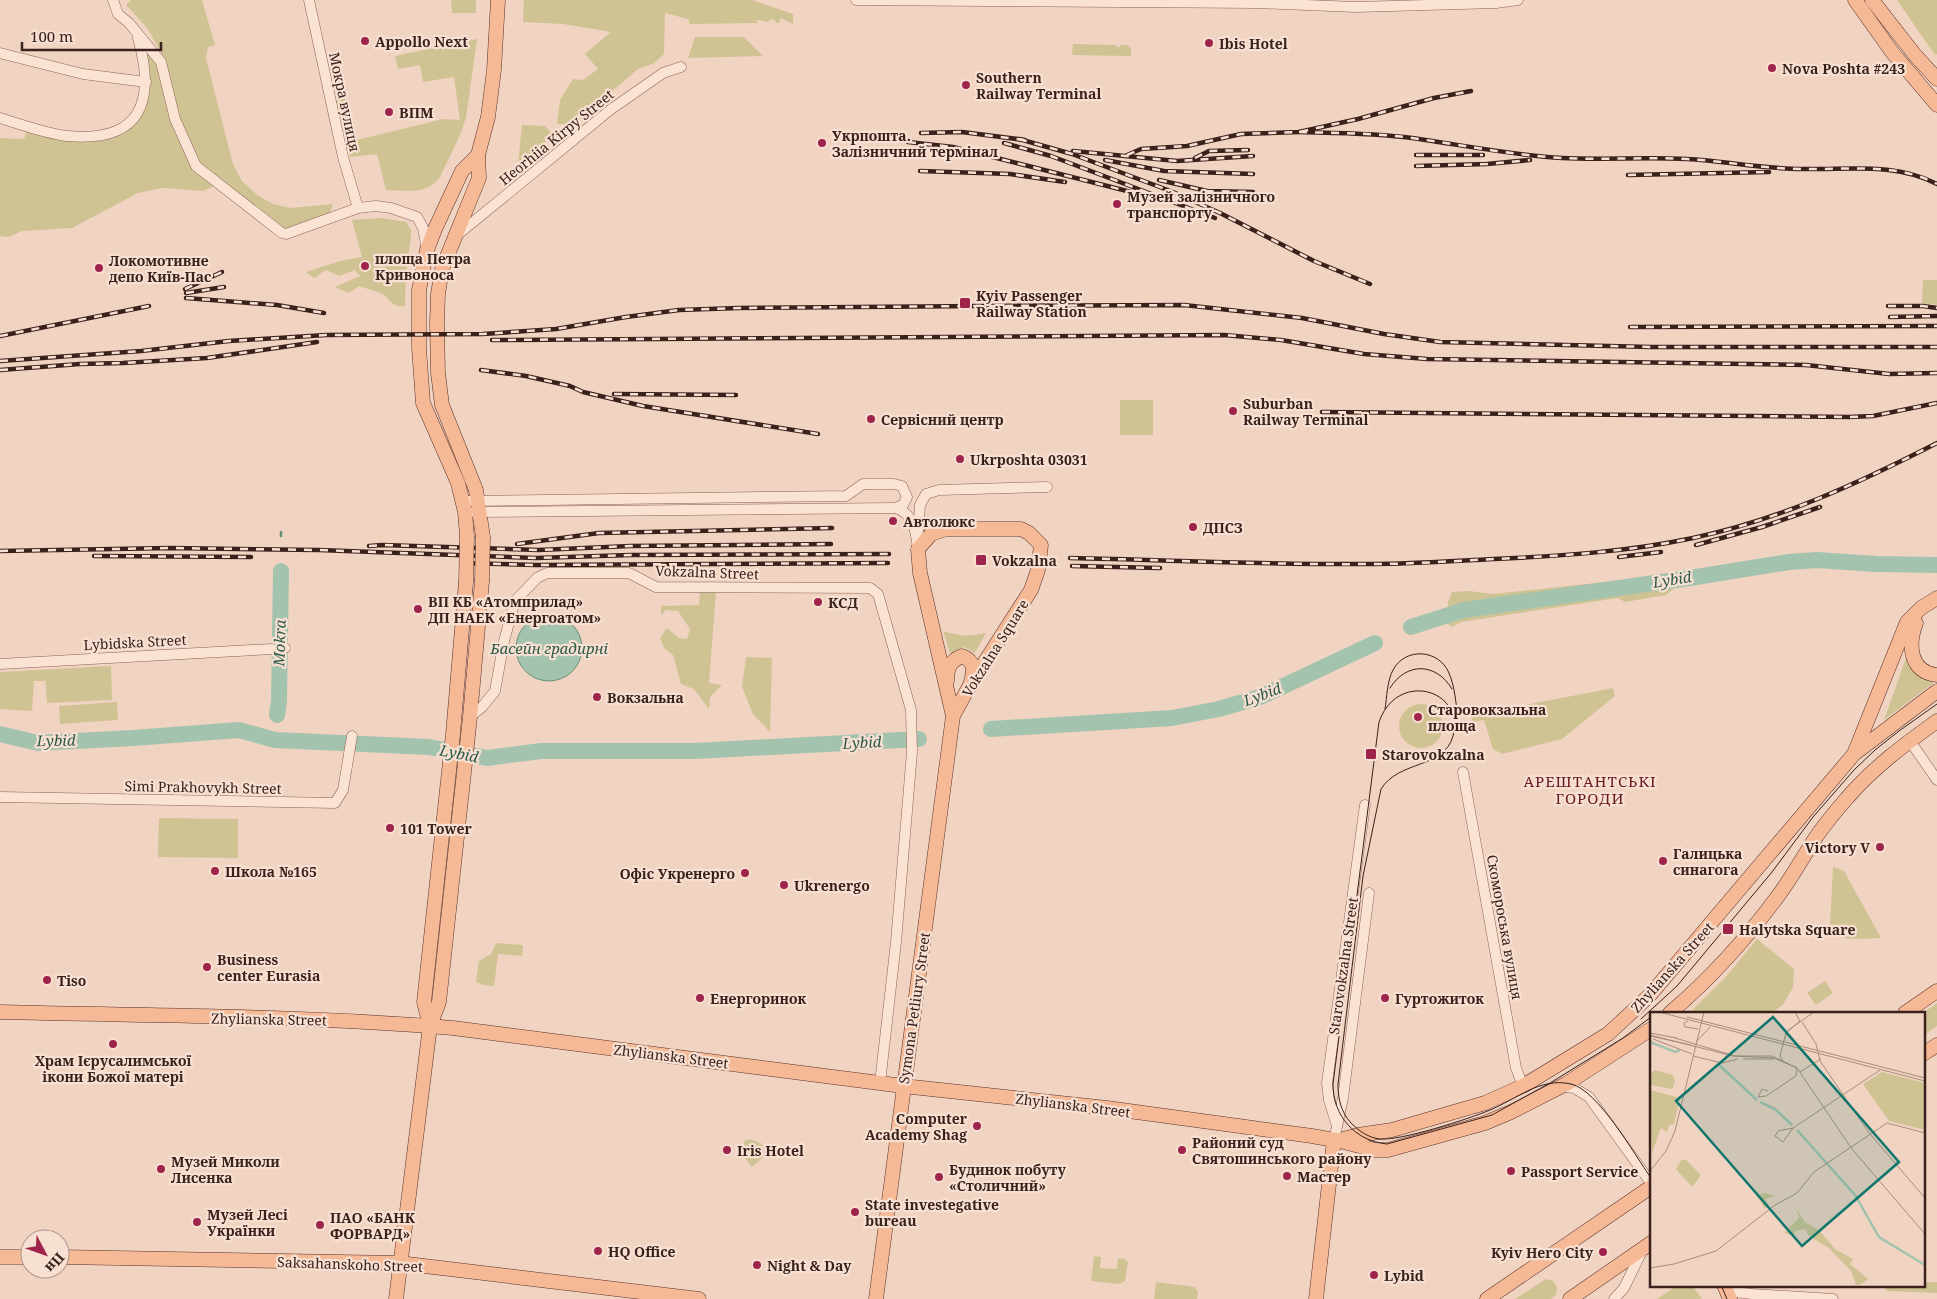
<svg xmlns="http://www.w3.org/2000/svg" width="1937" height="1299" viewBox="0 0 1937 1299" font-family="'Noto Serif',serif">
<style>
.green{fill:#cfc394}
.water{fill:#a4c3af;stroke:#6a917b}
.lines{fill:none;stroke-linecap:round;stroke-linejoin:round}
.stream{stroke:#6a917b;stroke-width:2.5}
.river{stroke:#a4c3af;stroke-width:16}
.minor-casing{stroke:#8b6257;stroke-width:11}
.major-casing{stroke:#58322c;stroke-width:15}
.minor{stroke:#fbe3d4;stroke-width:10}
.major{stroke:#f6b996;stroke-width:14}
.tram{stroke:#3a211c;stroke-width:1}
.rail-casing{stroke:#3a211c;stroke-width:4.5}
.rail{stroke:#f7e0d1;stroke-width:2.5;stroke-dasharray:8;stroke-linecap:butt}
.major-bridge-casing{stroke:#58322c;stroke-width:15;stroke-linecap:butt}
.major-bridge{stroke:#f6b996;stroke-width:14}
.poi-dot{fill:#9e244c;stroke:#f7e0d1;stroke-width:2}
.labels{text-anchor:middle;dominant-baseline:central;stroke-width:4.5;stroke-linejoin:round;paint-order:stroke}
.poi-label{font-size:14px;font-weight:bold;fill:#3a211c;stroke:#f7e0d1;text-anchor:start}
.street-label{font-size:14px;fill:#3a211c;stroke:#f7e0d1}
.water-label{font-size:15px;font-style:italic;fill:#2b5a48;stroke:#f7e0d1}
.neighbourhood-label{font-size:15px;letter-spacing:1px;fill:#691922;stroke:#f7e0d1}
.inset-river{fill:none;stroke:#a4c3af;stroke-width:2.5}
.inset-road{fill:none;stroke:#a88c7f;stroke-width:1}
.view{fill:#0f766e;fill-opacity:0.15;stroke:#0f766e;stroke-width:2.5}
.inset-edge{fill:none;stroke:#3a211c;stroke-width:2.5}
</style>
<rect width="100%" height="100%" fill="#f1d3c1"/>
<g class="green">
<path d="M131,0H202L215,45L208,47L206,58L233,164L242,181L257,195L273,204L290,208L333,204L329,215L284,229L199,164L179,121L166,62L148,29L126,5Z"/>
<path d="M451,0H476V13H452Z"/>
<path d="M524,0H752L793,14V24L781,18L779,23H776L775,20L771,19L768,22L757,20V23L690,24L688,19L665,13L664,54L653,64L638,69L574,124H557L560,100L573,79L583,80L598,69L585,54L611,32L563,24L523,22Z"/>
<path d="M1897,0H1937V54L1935,55Z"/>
<path d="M137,32L161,62L175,119L196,165L219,184L203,191L163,188L138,193L72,228L22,231L9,237L0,236V138L24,139L29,126L66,136L108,135L142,108Z"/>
<path d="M695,37H744L763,56L688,58Z"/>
<path d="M477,39L466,118L460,135L440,177C426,196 406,190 386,190L377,154L350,157L335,101L345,98L357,140L443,119L460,120L454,77L423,82L420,65L398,69L395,56Z"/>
<path d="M1073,44L1116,45L1118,48L1121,45H1128L1131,49V56L1072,55Z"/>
<path d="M522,125L545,126L553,135L518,165Z"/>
<path d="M381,218L406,222L411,230V236L406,274L405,306C395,308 390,301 384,295C378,291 366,289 359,286L349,293L335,287L360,276L355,270L339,276L326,270L314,278L306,272L340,261L362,257L352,220Z"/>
<path d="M1923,280H1937V305L1922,303Z"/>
<rect x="1120" y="400" width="33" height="35"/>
<path d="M288,570L287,627L283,646L272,647L274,581L278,584L281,581V571Z"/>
<path d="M1668,577H1679L1680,584L1666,595L1625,602L1618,598L1461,622L1452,627L1448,624V602L1452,592L1469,591L1493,594L1624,580L1636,582Z"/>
<path d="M700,591L716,592L709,683L722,685L710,697L709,709L694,689L681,684L673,655L664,648L660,638L667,628L679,638L687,639L690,629L678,611L666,610L661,615V606L699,605Z"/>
<path d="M943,631C959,636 970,637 986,633L975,653L964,647L950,653Z"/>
<path d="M1907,655L1936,681L1884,720Z"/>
<path d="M746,657L772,658L770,732L753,714L742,687Z"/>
<path d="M111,666L112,700L47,703L45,675V681H34L32,711L0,709V672Z"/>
<path d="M1613,688L1615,696L1562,739L1502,754L1493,749L1484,720L1473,722L1469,713L1473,708L1480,709L1484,713Z"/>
<path d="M117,702L118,720L60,724L59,706Z"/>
<circle cx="1421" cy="726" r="22"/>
<path d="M159,818L238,819V858L158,857Z"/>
<path d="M1833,867L1844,871L1881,938C1871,938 1844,941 1836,935C1833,933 1832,928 1830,925Z"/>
<path d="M1757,939L1794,969L1793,987L1783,1005L1771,1013H1689L1725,978Z"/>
<path d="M496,943L523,945L522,956L498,954L494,986L483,985L476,982L479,961L491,954Z"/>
<path d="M1825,981L1833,993L1816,1005L1807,993Z"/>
<path d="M1937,1003V1026L1923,1036V1013Z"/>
<path d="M750,1139L762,1144L764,1156L752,1167L742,1154L744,1141Z"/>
<path d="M1094,1256L1101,1257L1100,1268L1117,1269L1118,1258L1125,1259L1128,1262L1125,1281L1119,1284L1091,1281Z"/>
<path d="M1546,1279L1553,1281C1559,1288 1558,1294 1551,1299H1515Z"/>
<path d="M1156,1282L1195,1287L1198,1292L1197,1299H1154Z"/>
<path d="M1923,1282H1937V1293L1886,1291V1285H1923Z"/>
<path d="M1678,1285H1692L1702,1299H1657Z"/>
</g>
<circle class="water" cx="549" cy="648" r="33"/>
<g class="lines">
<path class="stream" d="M281,536V532"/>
<g class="river">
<path d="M1411,627L1464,610L1696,577L1789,562L1817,560L1876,564L1937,565"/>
<path d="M277,715L279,701L281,571"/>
<path d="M991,729L1172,718L1219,709L1260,697L1375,643"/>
<path d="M0,734L38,743L133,738L239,730L275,740L429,747L487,758L541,751H695L919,739"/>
</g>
<defs>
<g id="minor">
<path d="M113,0L118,14L129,23L161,62L175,119L196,166L282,233L286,234L358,208L376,206L391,208L417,217L423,228L427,249"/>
<path d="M309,0L343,157L358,208"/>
<path d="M856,0L1256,3L1356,7L1496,3L1518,0"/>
<path d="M0,53L83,74L146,82"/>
<path d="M0,118C20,124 47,134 67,136C141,143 156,102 138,38"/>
<path d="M456,236L610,110L663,73L681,67"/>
<path d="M463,501L846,496L863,484H894L902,486L907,497L903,505L895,508"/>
<path d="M474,512L895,508C914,513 916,532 918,549"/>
<path d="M918,532L920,505L926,494L939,490L1047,487"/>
<path d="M284,648H285"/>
<path d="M0,664L272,649"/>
<path d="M470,717L482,707L495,691L504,641L515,601L537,578L547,573H629L656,587L870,588L878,594L911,710L912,752L896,942L880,1083"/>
<path d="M1910,741L1937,780"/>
<path d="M1463,772L1516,1068L1523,1086"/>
<path d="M0,797L335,803L343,790L352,736"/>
<path d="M1561,1086L1574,1088L1589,1097L1651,1183"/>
<path d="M1337,1126L1329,1100L1327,1083L1365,805"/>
<path d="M1334,1140L1343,1098L1369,893"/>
<path d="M1726,1291L1752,1294L1833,1299"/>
<path d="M1614,1299L1624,1288L1643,1249"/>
</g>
<g id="major">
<path d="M1855,0L1892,52L1937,105"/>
<path d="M1872,0L1915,55L1937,79"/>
<path d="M467,536L465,512L458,483L423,403L419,348V290L427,250L435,229L462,171L478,155"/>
<path d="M483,537L476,490L442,405L438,373L437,323L438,294L442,269L479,178L478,155L488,117L494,70L498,0"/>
<path d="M1916,623C1908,644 1909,672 1937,675"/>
<path d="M947,681C947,668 950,661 962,656C975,661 974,670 971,682"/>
<path d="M1854,754L1907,622L1921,608L1937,598"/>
<path d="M0,1012C151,1016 302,1015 453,1028L903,1086L1107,1108L1312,1136L1340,1141L1375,1150H1388L1485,1123L1511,1112L1566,1084L1651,1029"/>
<path d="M1670,1013C1710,979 1747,938 1778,896C1790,880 1800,862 1811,845C1821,828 1835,812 1848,797C1874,767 1905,744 1937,721"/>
<path d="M1905,1013L1937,991"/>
<path d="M430,1026L424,1002L453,734L466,582"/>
<path d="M1923,1054L1937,1045"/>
<path d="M1340,1140L1358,1135L1392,1130L1485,1103L1523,1086L1608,1034L1650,995L1854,754L1937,691"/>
<path d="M0,1257H30"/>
<path d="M60,1257L399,1263L699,1299"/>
<path d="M1724,1285L1730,1299"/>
<path d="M396,1299L430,1026L439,1002L470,717L482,581"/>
<path d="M876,1299L953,716L920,573L918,549L931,534L946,529H1021L1029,533L1041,545L1038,570L1031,590L970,685L953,716"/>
<path d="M1316,1299L1334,1140"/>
<path d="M1487,1299L1651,1187"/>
<path d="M1570,1299L1651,1243"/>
</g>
</defs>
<use href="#minor" class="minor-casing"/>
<use href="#major" class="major-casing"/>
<use href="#minor" class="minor"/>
<use href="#major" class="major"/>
<g class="tram">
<path d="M1390,688C1406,662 1436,662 1452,689"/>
<path d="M1385,709C1387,697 1387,681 1393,670C1405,647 1439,649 1449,673C1455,687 1456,704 1458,719"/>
<path d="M1651,1017L1623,1038L1550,1083L1492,1115L1387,1144C1355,1141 1333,1116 1333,1084L1379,722C1397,670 1465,689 1453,736C1444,769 1399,760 1381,789L1363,876L1338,1084C1338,1099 1341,1112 1351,1123C1359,1131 1369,1138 1380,1139C1400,1141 1469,1119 1490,1110C1517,1099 1540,1077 1571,1084C1598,1090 1634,1154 1651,1178"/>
<path d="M1641,1019L1677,986L1772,872L1813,817L1854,770L1875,750L1899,731L1937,704"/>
<path d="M1721,1285L1727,1299"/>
</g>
<defs>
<g id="rail">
<path d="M1299,132C1337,133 1375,133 1412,138C1462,145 1511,155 1562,158C1603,160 1645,157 1687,159C1725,161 1764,169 1803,169C1848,170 1895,162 1937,184"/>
<path d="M921,133L962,132L1025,140"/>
<path d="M1019,139L1072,154L1173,192L1220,213L1314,261L1370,284"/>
<path d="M908,142L953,147L1131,192"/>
<path d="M1004,143L1051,156L1215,218"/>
<path d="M1073,151L1177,161L1253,156"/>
<path d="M1127,155L1141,149L1187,146L1241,134L1299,132L1358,119L1434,98L1471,91"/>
<path d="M1416,155H1483"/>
<path d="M1195,158L1209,151L1248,150"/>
<path d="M1105,160L1164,171L1253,174"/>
<path d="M1416,166L1487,164L1530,160"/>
<path d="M920,171L1010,174L1065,182"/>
<path d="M1628,175L1769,172"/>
<path d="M1159,180L1207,191L1253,192"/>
<path d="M1205,197L1220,199L1253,200"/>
<path d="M185,289L222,272"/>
<path d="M186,293L224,287"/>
<path d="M186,298L277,305L324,313"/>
<path d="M1888,306H1923L1937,308"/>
<path d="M1890,317L1937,316"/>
<path d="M1630,327L1937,326"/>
<path d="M0,336L149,306"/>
<path d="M492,340L1224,335L1281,340L1364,354L1427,359L1806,365L1889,374L1937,373"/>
<path d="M0,361L141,351L229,341L326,335L483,334L556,329L626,317L679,310L739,308L981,306L1184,305L1302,318L1384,334L1440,342L1651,347H1937"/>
<path d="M0,370L80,364L123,363L207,358L317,342"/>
<path d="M481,370L526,376L570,386L583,392L643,406L818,434"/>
<path d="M614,394L736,395"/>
<path d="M1322,412L1849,417L1873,416L1937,403"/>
<path d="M517,544L599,533L832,528"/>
<path d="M1696,545L1762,527L1820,507"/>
<path d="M369,546L382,545L539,550L630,546L831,544"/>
<path d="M0,551L170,548L319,550L536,558L631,555L889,554"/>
<path d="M94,556L251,557"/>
<path d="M1619,557L1661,552"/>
<path d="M1070,558C1171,560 1272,565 1373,564C1413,564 1454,561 1494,559C1560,556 1627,552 1693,538C1779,520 1859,483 1937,443"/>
<path d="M461,563L536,565L888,563"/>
<path d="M1072,566L1160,568"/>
</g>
</defs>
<use href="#rail" class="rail-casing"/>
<use href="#rail" class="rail"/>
<defs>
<g id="major-bridge">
<path d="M482,581L483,537"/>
<path d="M466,582L467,536"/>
</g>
</defs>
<use href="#major-bridge" class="major-bridge-casing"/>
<use href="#major-bridge" class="major-bridge"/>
</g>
<g class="poi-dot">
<circle cx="365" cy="41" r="5"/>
<circle cx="1209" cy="43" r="5"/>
<circle cx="1772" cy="68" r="5"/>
<circle cx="966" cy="85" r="5"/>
<circle cx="389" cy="112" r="5"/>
<circle cx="822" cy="143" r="5"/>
<circle cx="1117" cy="204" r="5"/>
<circle cx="365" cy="266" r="5"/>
<circle cx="99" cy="268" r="5"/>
<rect x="959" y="297" width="12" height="12" rx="2.5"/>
<circle cx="1233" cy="411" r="5"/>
<circle cx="871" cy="419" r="5"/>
<circle cx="960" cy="459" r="5"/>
<circle cx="893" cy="521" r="5"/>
<circle cx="1193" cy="527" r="5"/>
<rect x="975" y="554" width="12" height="12" rx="2.5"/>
<circle cx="818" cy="602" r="5"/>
<circle cx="418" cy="609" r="5"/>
<circle cx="597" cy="697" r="5"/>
<circle cx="1418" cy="717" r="5"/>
<rect x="1365" y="748" width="12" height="12" rx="2.5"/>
<circle cx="390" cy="828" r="5"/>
<circle cx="1880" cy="847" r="5"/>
<circle cx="1663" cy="861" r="5"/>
<circle cx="215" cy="871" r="5"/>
<circle cx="745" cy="873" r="5"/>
<circle cx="784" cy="885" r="5"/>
<rect x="1722" y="923" width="12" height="12" rx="2.5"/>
<circle cx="207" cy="967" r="5"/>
<circle cx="47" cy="980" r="5"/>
<circle cx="700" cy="998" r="5"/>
<circle cx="1385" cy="998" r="5"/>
<circle cx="113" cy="1044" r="5"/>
<circle cx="977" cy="1126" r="5"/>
<circle cx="727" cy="1150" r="5"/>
<circle cx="1182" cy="1150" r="5"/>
<circle cx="161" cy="1169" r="5"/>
<circle cx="1511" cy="1171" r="5"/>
<circle cx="1287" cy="1176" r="5"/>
<circle cx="939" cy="1177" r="5"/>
<circle cx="855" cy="1212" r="5"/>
<circle cx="197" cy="1222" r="5"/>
<circle cx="320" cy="1225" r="5"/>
<circle cx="598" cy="1251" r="5"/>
<circle cx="1603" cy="1252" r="5"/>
<circle cx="757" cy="1265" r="5"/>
<circle cx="1374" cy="1275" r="5"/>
</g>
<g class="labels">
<g class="poi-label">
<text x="375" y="41">Appollo Next</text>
<text x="1219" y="43">Ibis Hotel</text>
<text x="1782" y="68">Nova Poshta #243</text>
<text x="976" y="77">Southern<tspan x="976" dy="16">Railway Terminal</tspan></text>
<text x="399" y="112">ВПМ</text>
<text x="832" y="135">Укрпошта.<tspan x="832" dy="16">Залізничний термінал</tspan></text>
<text x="1127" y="196">Музей залізничного<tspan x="1127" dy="16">транспорту</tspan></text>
<text x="375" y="258">площа Петра<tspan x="375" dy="16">Кривоноса</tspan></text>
<text x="109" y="260">Локомотивне<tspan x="109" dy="16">депо Київ-Пас</tspan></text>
<text x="976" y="295">Kyiv Passenger<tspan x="976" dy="16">Railway Station</tspan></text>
<text x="1243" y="403">Suburban<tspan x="1243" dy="16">Railway Terminal</tspan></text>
<text x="881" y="419">Сервісний центр</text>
<text x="970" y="459">Ukrposhta 03031</text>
<text x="903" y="521">Автолюкс</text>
<text x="1203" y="527">ДПСЗ</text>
<text x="992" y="560">Vokzalna</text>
<text x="428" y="601">ВП КБ «Атомприлад»<tspan x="428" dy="16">ДП НАЕК «Енергоатом»</tspan></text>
<text x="828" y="602">КСД</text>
<text x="607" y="697">Вокзальна</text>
<text x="1428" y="709">Старовокзальна<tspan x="1428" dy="16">площа</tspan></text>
<text x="1382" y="754">Starovokzalna</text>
<text x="400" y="828">101 Tower</text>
<text x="1870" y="847" text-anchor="end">Victory V</text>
<text x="1673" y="853">Галицька<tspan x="1673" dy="16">синагога</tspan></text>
<text x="225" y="871">Школа №165</text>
<text x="735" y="873" text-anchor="end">Офіс Укренерго</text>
<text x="794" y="885">Ukrenergo</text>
<text x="1739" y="929">Halytska Square</text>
<text x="217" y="959">Business<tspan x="217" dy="16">center Eurasia</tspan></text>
<text x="57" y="980">Tiso</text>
<text x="710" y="998">Енергоринок</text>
<text x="1395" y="998">Гуртожиток</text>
<text x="113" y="1060" text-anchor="middle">Храм Ієрусалимської<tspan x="113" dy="16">ікони Божої матері</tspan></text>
<text x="967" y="1118" text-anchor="end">Computer<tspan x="967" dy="16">Academy Shag</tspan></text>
<text x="1192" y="1142">Районий суд<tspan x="1192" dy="16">Святошинського району</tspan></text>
<text x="737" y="1150">Iris Hotel</text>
<text x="171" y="1161">Музей Миколи<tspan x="171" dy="16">Лисенка</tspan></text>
<text x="949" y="1169">Будинок побуту<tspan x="949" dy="16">«Столичний»</tspan></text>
<text x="1521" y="1171">Passport Service</text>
<text x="1297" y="1176">Мастер</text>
<text x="865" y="1204">State investegative<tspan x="865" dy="16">bureau</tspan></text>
<text x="207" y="1214">Музей Лесі<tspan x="207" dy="16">Українки</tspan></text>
<text x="330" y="1217">ПАО «БАНК<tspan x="330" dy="16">ФОРВАРД»</tspan></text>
<text x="608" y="1251">HQ Office</text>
<text x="1593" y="1252" text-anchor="end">Kyiv Hero City</text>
<text x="767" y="1265">Night &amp; Day</text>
<text x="1384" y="1275">Lybid</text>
</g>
<g class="street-label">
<text transform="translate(345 102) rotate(78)">Мокра вулиця</text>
<text transform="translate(556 137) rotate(-39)">Heorhiia Kirpy Street</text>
<text transform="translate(707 572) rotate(2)">Vokzalna Street</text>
<text transform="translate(135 642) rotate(-3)">Lybidska Street</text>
<text transform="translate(995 648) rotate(-58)">Vokzalna Square</text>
<text transform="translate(203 787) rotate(1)">Simi Prakhovykh Street</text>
<text transform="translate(1505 927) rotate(80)">Скомороська вулиця</text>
<text transform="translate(1343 966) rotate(-82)">Starovokzalna Street</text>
<text transform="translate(1672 967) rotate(-48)">Zhylianska Street</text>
<text transform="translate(914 1008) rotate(-82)">Symona Petliury Street</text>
<text transform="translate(269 1019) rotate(1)">Zhylianska Street</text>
<text transform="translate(671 1056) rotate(7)">Zhylianska Street</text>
<text transform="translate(1073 1105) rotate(7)">Zhylianska Street</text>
<text transform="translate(350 1264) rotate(2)">Saksahanskoho Street</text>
</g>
<g class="water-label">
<text transform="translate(1672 579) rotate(-9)">Lybid</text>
<text transform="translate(279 643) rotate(-88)">Mokra</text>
<text x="549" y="648">Басейн градирні</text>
<text transform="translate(1262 694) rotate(-21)">Lybid</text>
<text transform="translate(56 740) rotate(-1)">Lybid</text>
<text transform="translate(862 742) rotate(-3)">Lybid</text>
<text transform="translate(459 753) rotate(11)">Lybid</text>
</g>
<g class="neighbourhood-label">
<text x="1590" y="781">АРЕШТАНТСЬКІ<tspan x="1590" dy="17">ГОРОДИ</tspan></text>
</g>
</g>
<g transform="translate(1650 1012)">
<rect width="275" height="275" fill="#f1d3c1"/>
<path d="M5,58L23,63L25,70L22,77L0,73V62ZM232,60L275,71V118L239,109L213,72ZM0,78L30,86L24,112L19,113L17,120L11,116L2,141ZM31,148H36L51,163L42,175L26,157ZM101,174L109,183L114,181L125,184L115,187L119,194L115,197ZM146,196L155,210L169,218L185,237L203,247L200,252L218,267L211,272L206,273L201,259L179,236L159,224L155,217L145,219L144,224L134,221L149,206Z" fill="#cfc394"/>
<path class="inset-river" d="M0,30L25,40L30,38M68,52L107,88M110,90L125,97L142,113M147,118L205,183L229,225L275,253"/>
<path class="inset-road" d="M9,0L275,69M37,5L275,66M38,9L34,11L35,15L48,17M152,10L166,32L170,49L220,122L275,186M0,21L27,26M0,23L83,44L124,46L147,56L146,64L116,84L108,85L112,77L118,79M0,24L41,33M25,26L85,44H122L147,56L202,137L275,222M3,27L42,42M134,29L137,19L164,0M46,30L60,15M43,44L72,51L88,47M93,47H124M133,49L130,44L136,21L150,9L145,0M150,60L171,47M143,116L128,119L125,124L133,130L143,116L230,58M0,159L16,139L25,119L54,0M0,256L24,252L66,239L125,193L147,181L164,160L237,111L275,121"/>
<path class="view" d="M123,5L249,150L152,234L26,89Z"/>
<rect width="275" height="275" class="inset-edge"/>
</g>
<g transform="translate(45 1254) rotate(131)"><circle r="24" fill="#f7e0d1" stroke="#ab9489"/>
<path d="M0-4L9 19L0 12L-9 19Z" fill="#9e244c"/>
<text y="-8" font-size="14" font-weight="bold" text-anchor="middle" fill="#3a211c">Пн</text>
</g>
<path d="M22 42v8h139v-8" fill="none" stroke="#3a211c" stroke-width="2.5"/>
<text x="30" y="42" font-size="15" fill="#3a211c" stroke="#f7e0d1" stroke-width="4" paint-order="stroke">100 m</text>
</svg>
